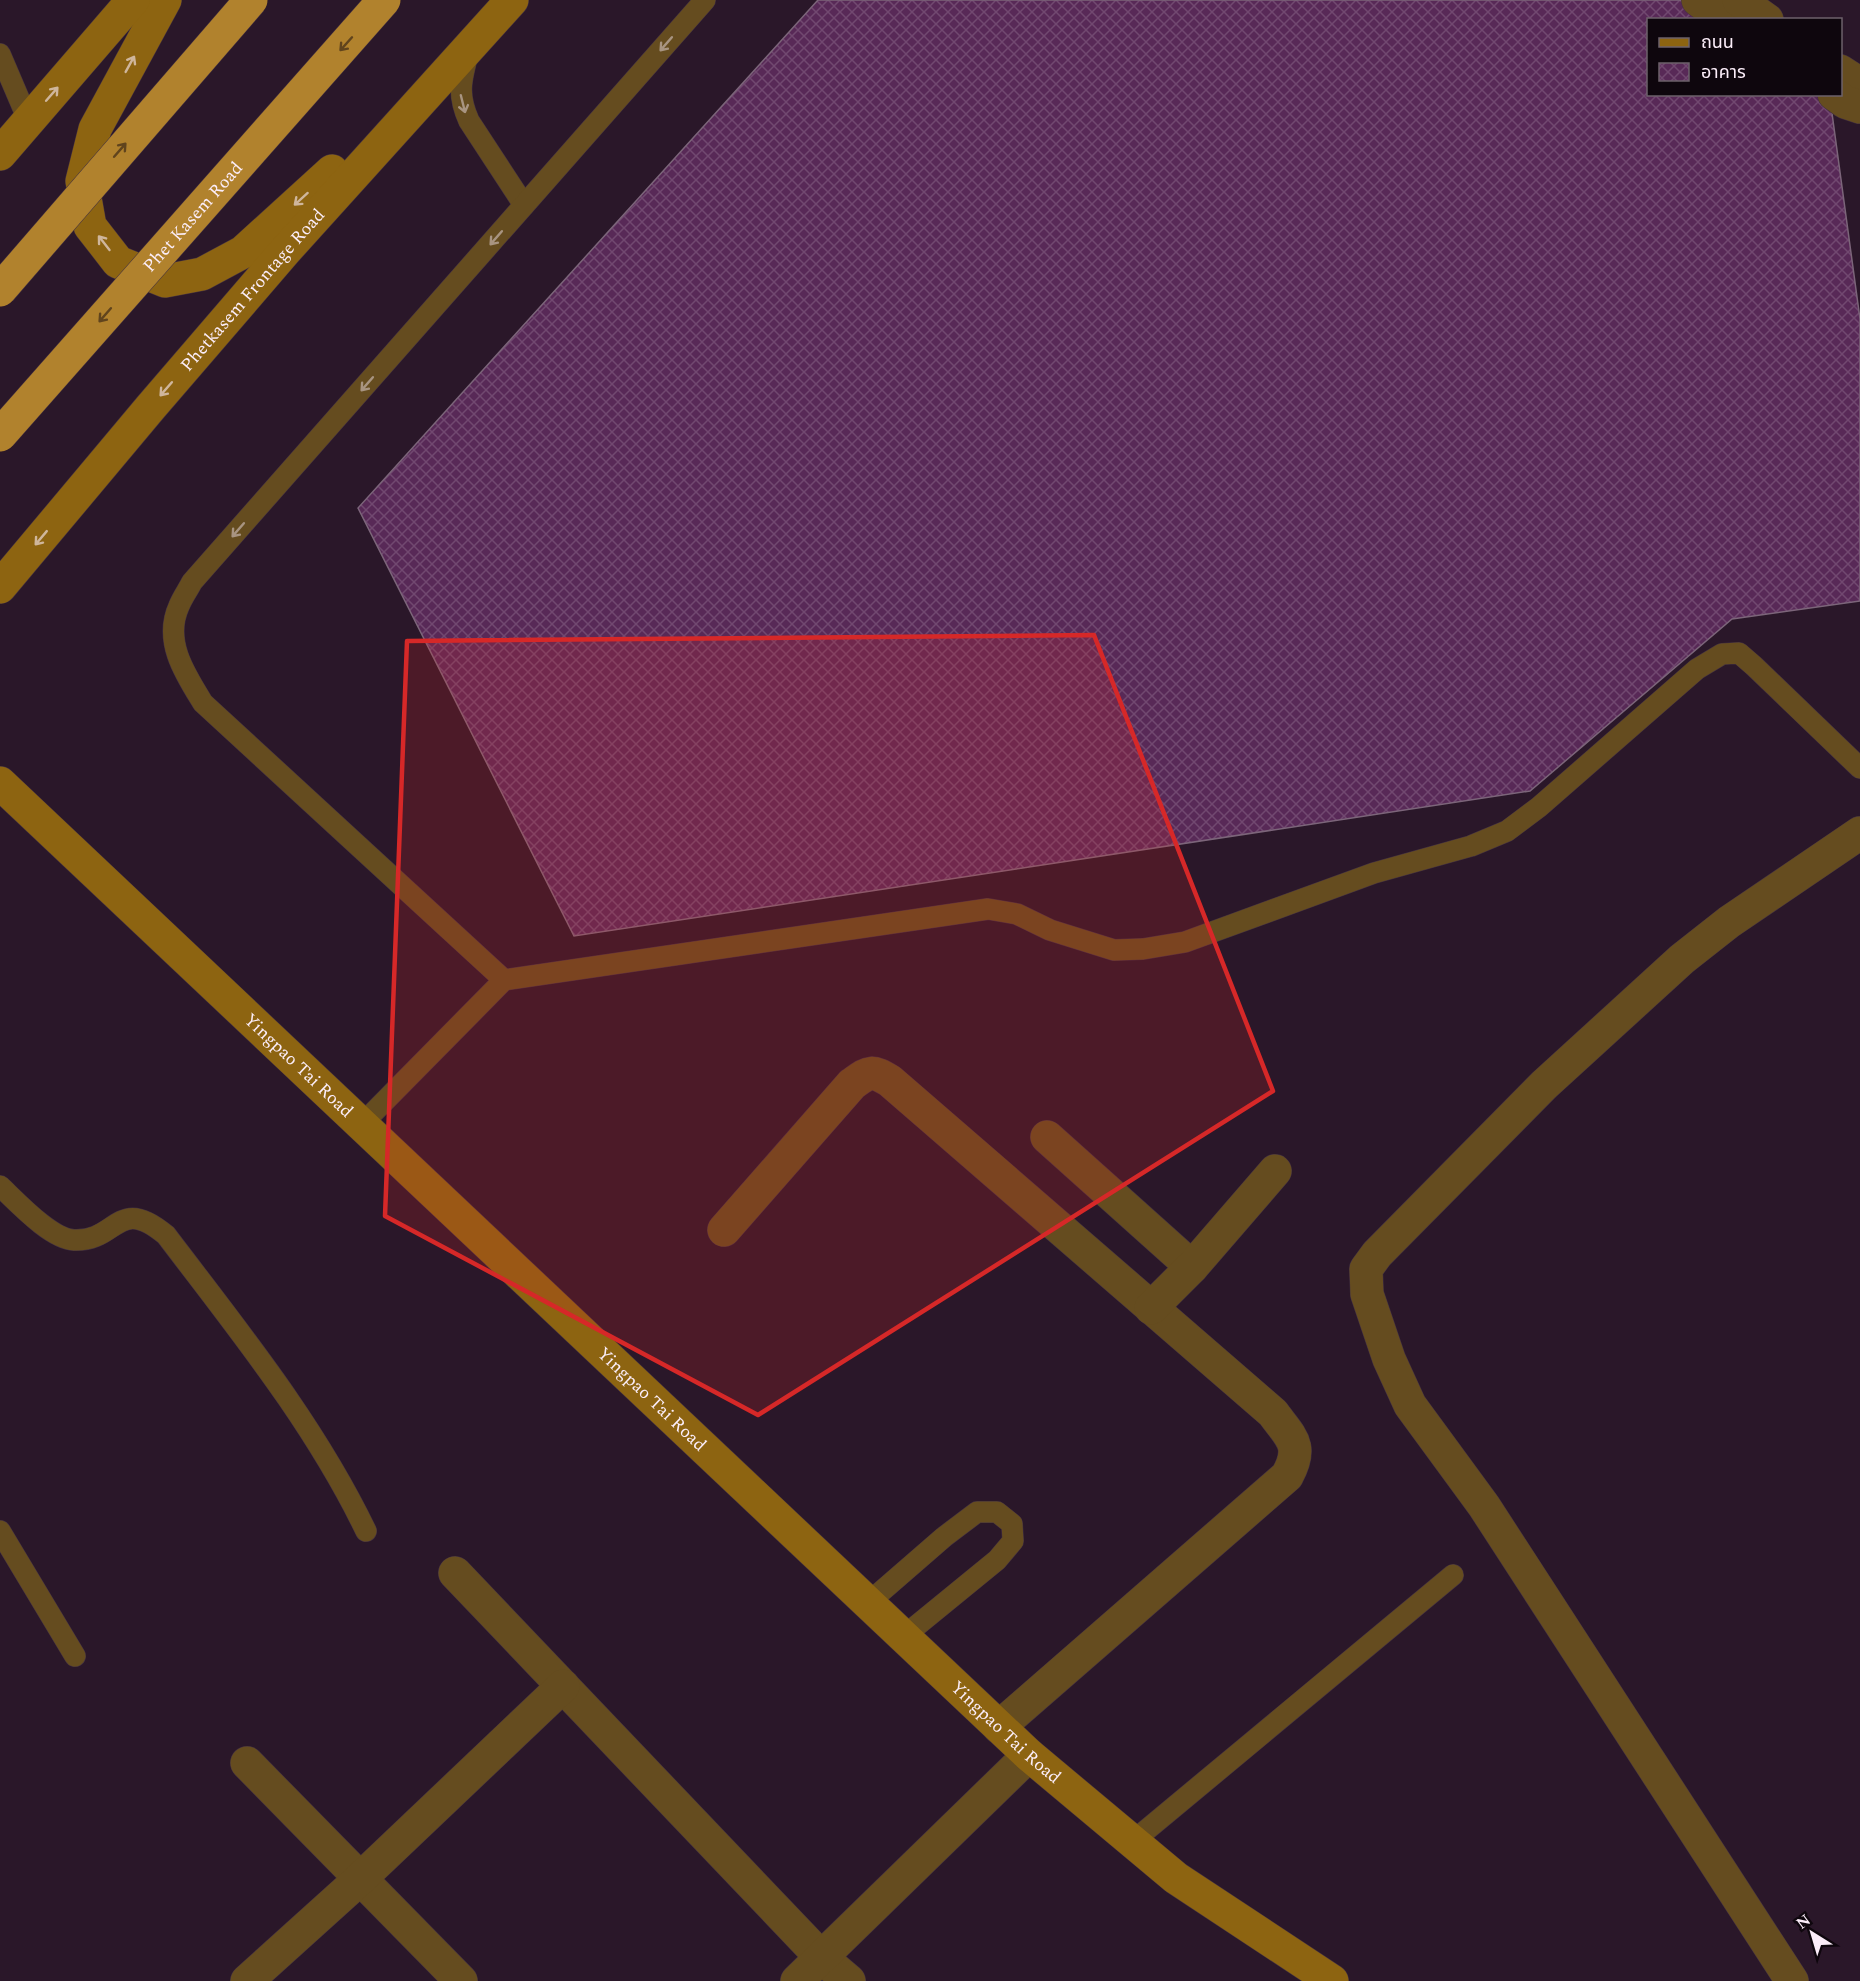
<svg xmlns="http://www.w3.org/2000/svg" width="1860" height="1981" viewBox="0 0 1860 1981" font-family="Spectral,'Noto Sans Thai',serif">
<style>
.building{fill:url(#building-cross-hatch);stroke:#7c657a;stroke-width:1.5}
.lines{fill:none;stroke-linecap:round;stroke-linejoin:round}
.service-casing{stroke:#433142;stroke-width:22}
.minor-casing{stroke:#433142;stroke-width:34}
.secondary-casing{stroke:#433142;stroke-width:34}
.service{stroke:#654c1f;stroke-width:21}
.minor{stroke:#654c1f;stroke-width:33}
.secondary{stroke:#8d6411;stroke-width:33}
.trunk-bridge-casing{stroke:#433142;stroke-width:34;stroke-linecap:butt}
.trunk-bridge{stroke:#b1822d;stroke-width:33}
.oneway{stroke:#60441d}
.oneway2{stroke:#a89481}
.oneway3{stroke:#cfb69c}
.marked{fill:#d62828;fill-opacity:0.2;stroke:#d62828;stroke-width:4.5;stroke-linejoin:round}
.labels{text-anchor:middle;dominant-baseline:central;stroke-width:5;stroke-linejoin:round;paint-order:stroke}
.street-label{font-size:18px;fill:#fbedf9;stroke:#0e060d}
</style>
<defs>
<pattern id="building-cross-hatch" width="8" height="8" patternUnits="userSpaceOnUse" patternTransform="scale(1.5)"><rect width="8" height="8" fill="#582957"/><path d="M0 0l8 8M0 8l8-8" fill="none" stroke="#714870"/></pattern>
</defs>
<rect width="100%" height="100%" fill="#2a1729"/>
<path class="building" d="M818,0H1683L1710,20H1648V94H1815L1831,106L1860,319V601L1732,619L1530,791L574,936L358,508Z"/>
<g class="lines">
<defs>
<g id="service">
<path d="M0,54L29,122"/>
<path d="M468,54C461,80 457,95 469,121L524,205"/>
<path d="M504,980L203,703C185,674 163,641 179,606C182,598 188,590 192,582L705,0"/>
<path d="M361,1125L504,980L988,909L1017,914L1050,930L1114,950L1143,949L1185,942L1374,873L1471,846L1507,831L1539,807L1697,669L1722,654L1739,653L1754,666L1860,768"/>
<path d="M0,1186C17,1202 51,1239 74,1240C118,1242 117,1194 166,1235C238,1330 314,1423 366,1531"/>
<path d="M0,1531L75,1656"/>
<path d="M868,1603L944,1537L977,1512H997L1012,1524L1013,1541L997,1560L904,1636"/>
<path d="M1132,1842L1453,1575"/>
</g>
<g id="minor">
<path d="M1698,0L1726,20"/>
<path d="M1739,0L1767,20"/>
<path d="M1840,71L1860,84"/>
<path d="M1834,94L1845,102L1860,107"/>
<path d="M1047,1137L1192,1267"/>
<path d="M724,1230L852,1084C869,1072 871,1069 890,1081L1273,1413C1291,1438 1304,1445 1287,1476L999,1727"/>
<path d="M1151,1308L1192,1267L1275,1171"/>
<path d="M455,1573L822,1958L849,1981"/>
<path d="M247,1763L461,1981"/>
<path d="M247,1981L360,1879L563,1686"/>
<path d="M797,1981L1029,1755"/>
<path d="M1792,1981L1484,1506L1410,1405L1389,1359L1367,1294L1366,1269L1377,1254L1544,1085L1682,959L1729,922L1860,833"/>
</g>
<g id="secondary">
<path d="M165,0L95,129L82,181L90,226L118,262L165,281L202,274L243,252L332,171"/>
<path d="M0,154L133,0"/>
<path id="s1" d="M0,587L150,408L286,250L512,0"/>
<path id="s2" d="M0,783L1029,1755L1176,1878L1332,1981"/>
</g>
</defs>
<use href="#service" class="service-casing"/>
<use href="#minor" class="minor-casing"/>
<use href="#secondary" class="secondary-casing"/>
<use href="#service" class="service"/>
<use href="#minor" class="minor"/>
<use href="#secondary" class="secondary"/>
<defs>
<g id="trunk-bridge">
<path d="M0,290L251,0"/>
<path id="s3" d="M0,435L384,0"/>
</g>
</defs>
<use href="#trunk-bridge" class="trunk-bridge-casing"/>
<use href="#trunk-bridge" class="trunk-bridge"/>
</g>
<defs><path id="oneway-shaft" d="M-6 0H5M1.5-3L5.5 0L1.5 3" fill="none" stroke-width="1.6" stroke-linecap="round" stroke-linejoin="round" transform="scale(1.5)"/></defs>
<g class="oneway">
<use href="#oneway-shaft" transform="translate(346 44) rotate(132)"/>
<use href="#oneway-shaft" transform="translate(120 150) rotate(-49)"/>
<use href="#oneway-shaft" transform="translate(105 315) rotate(131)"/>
</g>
<g class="oneway2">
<use href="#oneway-shaft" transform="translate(666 44) rotate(131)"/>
<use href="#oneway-shaft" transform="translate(463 104) rotate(76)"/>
<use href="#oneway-shaft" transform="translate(496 238) rotate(131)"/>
<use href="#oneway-shaft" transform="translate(367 384) rotate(131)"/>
<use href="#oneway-shaft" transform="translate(238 530) rotate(131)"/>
</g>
<g class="oneway3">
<use href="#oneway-shaft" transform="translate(130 64) rotate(-61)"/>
<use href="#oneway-shaft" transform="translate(52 94) rotate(-49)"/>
<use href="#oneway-shaft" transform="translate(301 199) rotate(138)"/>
<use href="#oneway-shaft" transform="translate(104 243) rotate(-128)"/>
<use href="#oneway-shaft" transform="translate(166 389) rotate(131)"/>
<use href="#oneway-shaft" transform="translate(41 538) rotate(130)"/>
</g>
<path class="marked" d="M1094,635L1273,1091L758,1415L385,1216L407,641Z"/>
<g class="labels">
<g class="street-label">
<text stroke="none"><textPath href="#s3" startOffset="291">Phet Kasem Road</textPath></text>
<text stroke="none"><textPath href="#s1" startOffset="390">Phetkasem Frontage Road</textPath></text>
<text stroke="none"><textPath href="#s2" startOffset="411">Yingpao Tai Road</textPath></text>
<text stroke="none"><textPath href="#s2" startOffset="897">Yingpao Tai Road</textPath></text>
<text stroke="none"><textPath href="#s2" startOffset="1383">Yingpao Tai Road</textPath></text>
</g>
</g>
<rect x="1647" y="18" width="195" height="78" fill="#0e060d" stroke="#6d626b" stroke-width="1.5"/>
<rect x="1659" y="38" width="30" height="9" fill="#8d6411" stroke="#6d626b" stroke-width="1.5"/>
<text x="1701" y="48" font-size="18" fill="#fbedf9">ถนน</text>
<rect x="1659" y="63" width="30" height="18" fill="url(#building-cross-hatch)" stroke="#6d626b" stroke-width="1.5"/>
<text x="1701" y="78" font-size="18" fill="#fbedf9">อาคาร</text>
<g transform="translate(1812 1933) rotate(323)" stroke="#0e060d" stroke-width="4.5" paint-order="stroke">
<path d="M0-4.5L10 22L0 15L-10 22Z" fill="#fbedf9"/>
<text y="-9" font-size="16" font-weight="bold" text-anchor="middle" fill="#fbedf9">N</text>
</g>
</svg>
